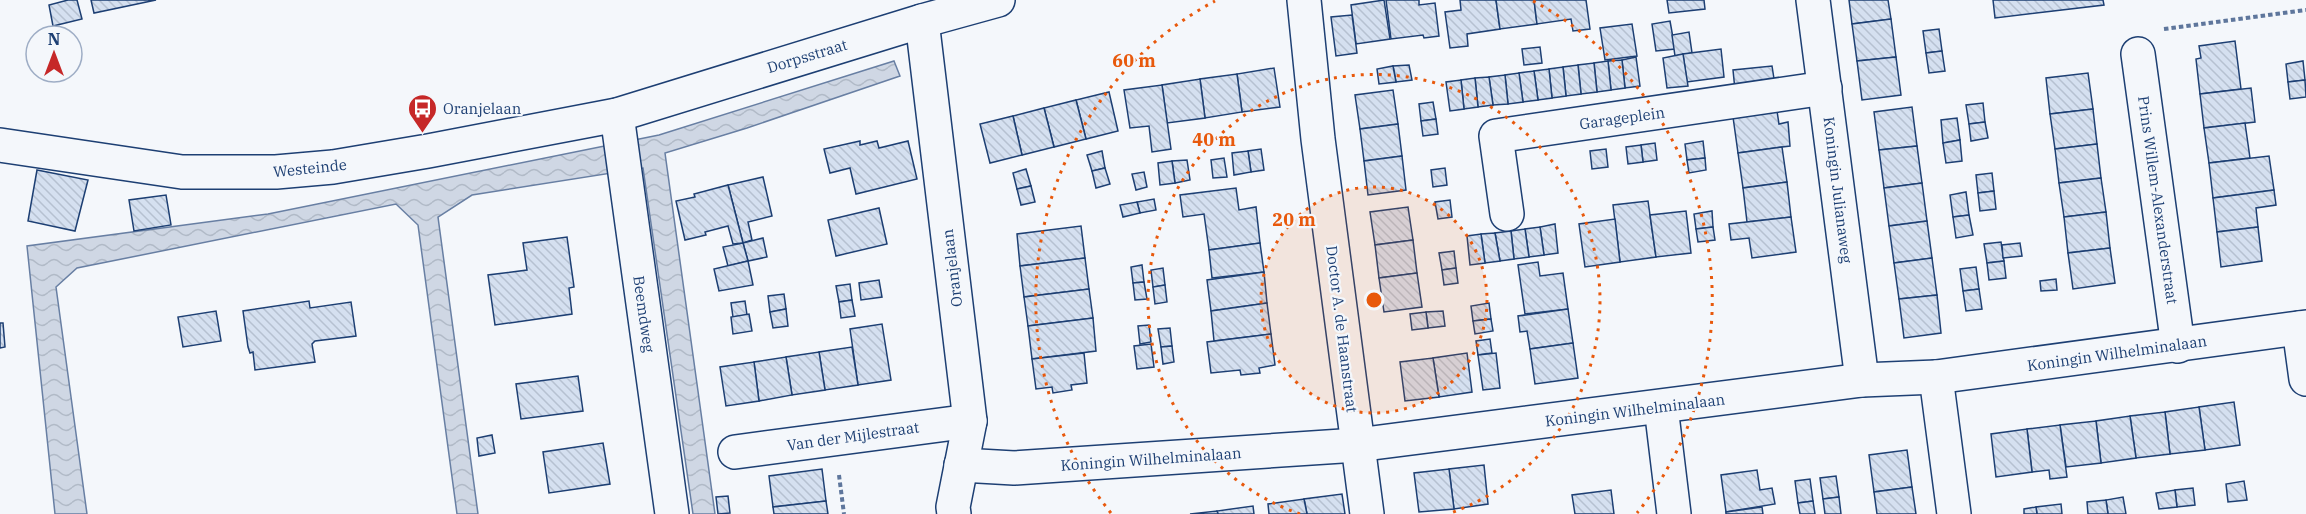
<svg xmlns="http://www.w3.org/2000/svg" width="2306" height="514" viewBox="0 0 2306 514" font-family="'IBM Plex Serif',serif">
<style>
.water{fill:url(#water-waves);stroke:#687fa3;stroke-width:1.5}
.building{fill:url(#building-back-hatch);stroke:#1d3f73;stroke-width:1.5}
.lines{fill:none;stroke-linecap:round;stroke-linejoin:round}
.minor-casing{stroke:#1d3f73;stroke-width:36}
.path{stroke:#5e769c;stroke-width:4;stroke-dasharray:4.5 3;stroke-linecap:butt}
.minor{stroke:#f4f7fb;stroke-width:33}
.ring{fill:none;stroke:#e8590c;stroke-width:3;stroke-dasharray:3 6}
.labels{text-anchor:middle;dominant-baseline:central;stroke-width:4.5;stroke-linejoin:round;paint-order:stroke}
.street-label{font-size:15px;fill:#1d3f73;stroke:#f4f7fb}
.poi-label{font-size:15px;fill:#1d3f73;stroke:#f4f7fb;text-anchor:start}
.centre{fill:#e8590c;stroke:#f4f7fb;stroke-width:3}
.ring-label{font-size:18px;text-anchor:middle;font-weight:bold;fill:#e8590c;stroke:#f4f7fb;stroke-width:4.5;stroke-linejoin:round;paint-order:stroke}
</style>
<defs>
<pattern id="water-waves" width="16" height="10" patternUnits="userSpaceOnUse" patternTransform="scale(1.5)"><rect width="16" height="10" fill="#cfd7e4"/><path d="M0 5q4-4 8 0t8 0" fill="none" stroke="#b1bac7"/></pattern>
<pattern id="building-back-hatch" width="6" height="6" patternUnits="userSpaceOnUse" patternTransform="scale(1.5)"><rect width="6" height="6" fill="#d5e0f0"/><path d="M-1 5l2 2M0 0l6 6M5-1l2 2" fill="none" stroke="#b6c1d1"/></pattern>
</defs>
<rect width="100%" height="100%" fill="#f4f7fb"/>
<path class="water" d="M894,61L900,76L747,128L665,153L715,514H693L643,168L472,195L438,217L478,514H457L418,225L396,204L77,268L56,287L87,514H55L27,246L268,214L659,135Z"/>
<g class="building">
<path d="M68,0H77L82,19L53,26L49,5Z"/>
<path d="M91,0H156L94,13Z"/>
<path d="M1384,0L1390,39L1356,44L1351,5Z"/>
<path d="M1386,0H1419V5L1435,3L1439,36L1424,38L1423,35L1391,39Z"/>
<path d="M1460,0H1496L1500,29L1467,34L1468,46L1450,48L1445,12L1461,10Z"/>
<path d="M1496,0H1534L1537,24L1500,29Z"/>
<path d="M1534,0H1586L1590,29L1573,31L1571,19L1537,24Z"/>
<path d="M1667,0H1704L1705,9L1669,13Z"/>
<path d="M1849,0H1888L1891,19L1852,24Z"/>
<path d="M1993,0H2103L2104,5L1995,18Z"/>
<path d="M1352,15L1357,53L1336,56L1331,17Z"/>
<path d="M1891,19L1896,57L1857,61L1852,24Z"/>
<path d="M1670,21L1675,49L1656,51L1652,24Z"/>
<path d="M1632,24L1637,56L1605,60L1600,28Z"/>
<path d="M1939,29L1942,51L1926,53L1923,31Z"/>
<path d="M1689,32L1692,53L1675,56L1672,35Z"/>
<path d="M2235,41L2241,89L2200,94L2196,59L2201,58L2199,46Z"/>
<path d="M1540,47L1542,63L1524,65L1522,49Z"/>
<path d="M1721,49L1724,77L1687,82L1683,54Z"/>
<path d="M1942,51L1945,71L1929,73L1926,53Z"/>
<path d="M1683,54L1688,86L1667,88L1663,58Z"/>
<path d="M1636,57L1640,86L1625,88L1622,60Z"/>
<path d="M1896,57L1901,95L1862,100L1857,61Z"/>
<path d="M1622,60L1625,88L1611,90L1608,61Z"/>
<path d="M1608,61L1611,90L1597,92L1594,63Z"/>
<path d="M2303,61L2305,80L2288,82L2286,64Z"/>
<path d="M1594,63L1597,92L1581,94L1578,65Z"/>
<path d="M1409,65L1412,80L1396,82L1393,66Z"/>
<path d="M1578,65L1581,94L1566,96L1563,67Z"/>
<path d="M1393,66L1396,82L1379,84L1377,69Z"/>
<path d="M1772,66L1775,85L1735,90L1733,70Z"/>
<path d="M1563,67L1566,96L1552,98L1549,69Z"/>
<path d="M1274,68L1280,107L1242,112L1237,74Z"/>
<path d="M1549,69L1552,98L1538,100L1534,71Z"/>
<path d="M1534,71L1538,100L1523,102L1519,73Z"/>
<path d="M1519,73L1523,102L1508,104L1505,75Z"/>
<path d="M2088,73L2093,109L2050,114L2046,78Z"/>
<path d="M1237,74L1242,112L1205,118L1200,79Z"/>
<path d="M1505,75L1508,104L1493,105L1489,77Z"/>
<path d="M1489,77L1493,105L1478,107L1475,78Z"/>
<path d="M1475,78L1478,107L1464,109L1461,80Z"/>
<path d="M1200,79L1205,118L1167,123L1162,85Z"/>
<path d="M1461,80L1464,109L1450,111L1446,82Z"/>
<path d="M2305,80L2306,97L2290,99L2288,82Z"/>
<path d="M1162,85L1171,149L1152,152L1149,126L1130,128L1124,90Z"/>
<path d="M2251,88L2255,122L2204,128L2200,94Z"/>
<path d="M1393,90L1398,124L1360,129L1355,95Z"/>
<path d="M1109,92L1118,131L1086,139L1076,100Z"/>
<path d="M1076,100L1086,139L1054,147L1044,108Z"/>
<path d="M1433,102L1436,119L1421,121L1419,104Z"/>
<path d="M1983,103L1985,122L1969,124L1966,105Z"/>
<path d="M1912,107L1917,146L1879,150L1874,112Z"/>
<path d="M1044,108L1054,147L1022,155L1013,116Z"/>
<path d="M2093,109L2097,144L2055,149L2050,114Z"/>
<path d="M1777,111L1779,124L1788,122L1790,146L1738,153L1733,117Z"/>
<path d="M1013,116L1022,155L990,163L980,124Z"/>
<path d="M1957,118L1960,140L1943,143L1941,120Z"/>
<path d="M1436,119L1438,134L1423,136L1421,121Z"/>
<path d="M1985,122L1988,138L1971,141L1969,124Z"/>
<path d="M2245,123L2250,158L2209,163L2204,128Z"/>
<path d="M1398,124L1402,156L1364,161L1360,129Z"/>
<path d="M1960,140L1962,161L1946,163L1943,143Z"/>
<path d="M860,141V145L877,141L879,148L908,141L917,179L856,194L850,168L830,173L824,149Z"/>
<path d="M1703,141L1705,158L1687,160L1685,144Z"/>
<path d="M1655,143L1657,160L1643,162L1641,145Z"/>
<path d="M2097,144L2101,178L2059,183L2055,149Z"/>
<path d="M1641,145L1643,162L1628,164L1626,147Z"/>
<path d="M1917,146L1922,183L1884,188L1879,150Z"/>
<path d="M1782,147L1787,182L1743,188L1738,153Z"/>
<path d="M1261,149L1264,170L1251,172L1248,151Z"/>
<path d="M1606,149L1608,167L1592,169L1590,151Z"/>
<path d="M1102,151L1105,168L1092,171L1087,155Z"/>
<path d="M1248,151L1251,172L1234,175L1232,153Z"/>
<path d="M1402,156L1406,190L1368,195L1364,161Z"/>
<path d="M2269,156L2274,190L2213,198L2209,163Z"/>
<path d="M1224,158L1227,177L1213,178L1211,160Z"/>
<path d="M1705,158L1706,170L1689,173L1687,160Z"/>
<path d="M1187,160L1190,180L1175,183L1172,161Z"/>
<path d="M1172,161L1175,183L1160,185L1158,163Z"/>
<path d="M1105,168L1110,184L1096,188L1092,171Z"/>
<path d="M1445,168L1447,185L1433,187L1431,170Z"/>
<path d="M1026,169L1031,186L1017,189L1013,173Z"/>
<path d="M37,170L88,180L75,231L28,221Z"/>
<path d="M1144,172L1147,187L1136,190L1132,174Z"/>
<path d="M1992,173L1994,191L1978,193L1976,175Z"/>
<path d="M763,177L772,216L748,222L752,240L743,243L728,185Z"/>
<path d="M2101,178L2106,212L2064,217L2059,183Z"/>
<path d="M1787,182L1791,217L1747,222L1743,188Z"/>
<path d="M1922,183L1927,221L1889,226L1884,188Z"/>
<path d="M728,185L743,243L733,244L728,226L705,232L706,235L685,240L676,201L695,197L694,194Z"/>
<path d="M1031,186L1035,202L1021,205L1017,189Z"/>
<path d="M1236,188L1239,210L1256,207L1260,243L1209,250L1204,214L1183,217L1180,195Z"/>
<path d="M2274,190L2276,205L2256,208L2258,227L2217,232L2213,198Z"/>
<path d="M1994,191L1996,209L1980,211L1978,193Z"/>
<path d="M1966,192L1969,215L1953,217L1950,195Z"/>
<path d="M166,195L171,225L134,231L129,200Z"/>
<path d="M1154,199L1156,210L1140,213L1137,202Z"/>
<path d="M1450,200L1452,217L1438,219L1435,202Z"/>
<path d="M1648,201L1656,257L1620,262L1613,205Z"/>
<path d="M1137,202L1140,213L1123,217L1120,205Z"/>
<path d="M1408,207L1413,240L1375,245L1370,212Z"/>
<path d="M879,208L887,244L836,256L828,220Z"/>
<path d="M1686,211L1691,253L1656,257L1650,215Z"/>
<path d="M1712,211L1713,227L1696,229L1694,214Z"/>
<path d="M2106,212L2110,248L2068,253L2064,217Z"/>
<path d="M1969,215L1973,235L1956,238L1953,217Z"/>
<path d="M1791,217L1796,252L1752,258L1749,238L1731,240L1729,224Z"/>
<path d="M1615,219L1620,262L1585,267L1579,224Z"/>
<path d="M1927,221L1932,258L1894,263L1889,226Z"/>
<path d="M1555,224L1558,253L1544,255L1540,227Z"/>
<path d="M1081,226L1085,258L1020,266L1017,234Z"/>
<path d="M1540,227L1544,255L1529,257L1525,229Z"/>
<path d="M1713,227L1715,240L1698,242L1696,229Z"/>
<path d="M2258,227L2262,261L2221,267L2217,232Z"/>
<path d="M1525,229L1529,257L1514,259L1511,231Z"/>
<path d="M1511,231L1514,259L1500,261L1495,233Z"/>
<path d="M1495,233L1500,261L1485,263L1481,234Z"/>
<path d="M1481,234L1485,263L1470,265L1467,236Z"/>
<path d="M567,237L574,287L569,288L572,314L495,325L488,275L527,270L523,243Z"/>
<path d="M763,238L767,257L748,261L743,243Z"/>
<path d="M1413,240L1417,273L1379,278L1375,245Z"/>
<path d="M2001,242L2004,261L1987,263L1984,244Z"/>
<path d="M743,243L748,261L728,266L723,247Z"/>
<path d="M1260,243L1264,272L1212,278L1209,250Z"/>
<path d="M2020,243L2022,256L2003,258L2002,245Z"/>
<path d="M2110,248L2115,283L2073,289L2068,253Z"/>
<path d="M1454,251L1456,268L1442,270L1439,253Z"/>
<path d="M1085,258L1089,289L1024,297L1020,266Z"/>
<path d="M1932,258L1937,295L1899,299L1894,263Z"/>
<path d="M748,261L753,285L719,291L714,269Z"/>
<path d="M2004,261L2006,278L1989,280L1987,263Z"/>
<path d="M1538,262L1540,276L1563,273L1568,309L1525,314L1518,265Z"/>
<path d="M1142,265L1144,282L1133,283L1131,267Z"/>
<path d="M1976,267L1979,289L1963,291L1960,269Z"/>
<path d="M1163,268L1165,285L1153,287L1151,270Z"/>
<path d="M1456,268L1458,283L1444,285L1442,270Z"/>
<path d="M1264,272L1267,303L1211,311L1207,280Z"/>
<path d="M1417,273L1422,307L1384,312L1379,278Z"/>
<path d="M2056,279L2057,290L2041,291L2040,281Z"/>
<path d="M879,280L882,297L861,300L859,283Z"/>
<path d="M1144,282L1147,299L1135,300L1133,283Z"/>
<path d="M850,284L852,300L839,302L836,286Z"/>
<path d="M1165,285L1167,302L1155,304L1153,287Z"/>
<path d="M1089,289L1093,318L1028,326L1024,297Z"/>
<path d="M1979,289L1982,309L1966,311L1963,291Z"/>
<path d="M784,294L786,309L770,312L768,296Z"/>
<path d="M1937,295L1941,333L1904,338L1899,299Z"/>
<path d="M852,300L855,316L841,318L839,302Z"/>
<path d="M309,301L310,308L351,302L356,336L315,341L312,344L315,362L255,370L253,352L250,353L248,347L243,311Z"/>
<path d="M745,301L747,315L733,317L731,303Z"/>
<path d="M1267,303L1271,334L1214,341L1211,311Z"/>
<path d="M1489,303L1491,319L1473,321L1471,306Z"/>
<path d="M786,309L788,326L773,328L770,312Z"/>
<path d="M1568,309L1573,343L1530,349L1527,331L1520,332L1518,316Z"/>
<path d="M216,311L221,341L183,347L178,317Z"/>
<path d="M1443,311L1445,326L1428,328L1426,312Z"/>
<path d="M1426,312L1428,328L1412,330L1410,314Z"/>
<path d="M749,314L752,331L733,334L731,317Z"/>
<path d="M1093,318L1096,351L1032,359L1028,326Z"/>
<path d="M1491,319L1493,331L1475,334L1473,321Z"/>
<path d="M0,323H3L5,347L0,348Z"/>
<path d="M882,324L891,380L858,385L850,329Z"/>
<path d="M1149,325L1151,342L1140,344L1138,326Z"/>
<path d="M1170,328L1172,346L1161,347L1158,329Z"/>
<path d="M1271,334L1275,365L1259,368L1260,373L1241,375L1240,370L1211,373L1207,342Z"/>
<path d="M1490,339L1492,353L1478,355L1476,341Z"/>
<path d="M1573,343L1578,378L1535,384L1530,349Z"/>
<path d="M1151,344L1154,367L1137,369L1134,346Z"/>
<path d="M1172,346L1174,362L1163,364L1161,347Z"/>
<path d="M852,347L858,385L825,390L819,352Z"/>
<path d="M819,352L825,390L792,395L786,357Z"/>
<path d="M1084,353L1087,383L1071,385L1072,390L1053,393L1052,387L1036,389L1032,359Z"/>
<path d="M1467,353L1472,392L1439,397L1433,358Z"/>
<path d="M1496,353L1500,388L1483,390L1478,355Z"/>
<path d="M786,357L792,395L759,401L754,362Z"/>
<path d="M1433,358L1439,397L1405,401L1400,362Z"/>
<path d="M754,362L759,401L726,406L720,367Z"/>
<path d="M578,376L583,411L521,419L516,384Z"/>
<path d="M2234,402L2240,445L2205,450L2199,407Z"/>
<path d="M2199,407L2205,450L2170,454L2165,412Z"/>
<path d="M2165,412L2170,454L2136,458L2130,416Z"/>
<path d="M2130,416L2136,458L2101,463L2096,421Z"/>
<path d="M2096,421L2101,463L2066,467L2060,425Z"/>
<path d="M2060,425L2067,477L2050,479L2049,470L2032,472L2027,429Z"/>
<path d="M2027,429L2032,472L1996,477L1991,434Z"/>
<path d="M492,435L495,453L479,456L477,438Z"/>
<path d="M603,443L610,484L549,493L543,452Z"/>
<path d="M1907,450L1912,487L1874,492L1869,455Z"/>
<path d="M1484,465L1488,504L1454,509L1449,469Z"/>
<path d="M822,469L826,501L773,507L769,476Z"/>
<path d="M1449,469L1454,509L1419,512L1414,473Z"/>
<path d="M1757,470L1760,490L1772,488L1775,504L1726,512L1721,475Z"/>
<path d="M1836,476L1839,497L1823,499L1820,478Z"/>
<path d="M1810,479L1813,501L1798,503L1795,481Z"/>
<path d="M2244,481L2247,500L2228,502L2226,484Z"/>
<path d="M1912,487L1916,514H1877L1874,492Z"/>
<path d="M2193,488L2195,505L2177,507L2175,490Z"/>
<path d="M1611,490L1614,514H1575L1572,495Z"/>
<path d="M2175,490L2177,507L2159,509L2156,493Z"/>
<path d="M1342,494L1345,514H1307L1304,499Z"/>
<path d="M728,496L730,513L718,514L716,497Z"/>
<path d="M1839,497L1841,514H1825L1823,499Z"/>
<path d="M2123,497L2126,514H2108L2106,500Z"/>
<path d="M1304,499L1307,514H1269L1268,504Z"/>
<path d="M2106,500L2108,514H2088L2087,502Z"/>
<path d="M826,501L828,514H774L773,507Z"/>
<path d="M1813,501L1815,514H1800L1798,503Z"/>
<path d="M2061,504L2062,514H2037L2036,507Z"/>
<path d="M1253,506L1254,514H1218L1217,511Z"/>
<path d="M1762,507L1763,514H1726V512Z"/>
<path d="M2036,507L2037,514H2024V509Z"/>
<path d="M1217,511L1218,514H1190Z"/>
</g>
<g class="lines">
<defs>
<g id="minor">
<path d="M1304,0L1318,139L1367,514"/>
<path d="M1813,0L1862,380"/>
<path d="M922,21L970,421L953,507L954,514"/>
<path d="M2138,54L2178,346"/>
<path d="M617,115L672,514"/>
<path d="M0,145L182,172H276L333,167L428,151L617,115L922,21L998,0"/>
<path d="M1507,214L1496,136L1825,88"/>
<path d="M2299,328L2306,379"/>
<path d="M1936,377L1954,514"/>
<path d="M1661,407L1674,514"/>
<path d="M735,452L970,421"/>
<path d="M961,465L1014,468L1357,445L1862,380L1936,377L2306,327"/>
</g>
</defs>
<use href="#minor" class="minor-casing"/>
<g class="path">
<path d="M2164,29L2306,10"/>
<path d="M839,475L844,514"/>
</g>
<use href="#minor" class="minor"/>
</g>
<circle cx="1374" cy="300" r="113" fill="#e8590c" fill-opacity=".12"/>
<g class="ring">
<circle cx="1374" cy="300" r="113"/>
<path d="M1300 514A226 226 0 1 1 1448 514"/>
<path d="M1111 513A339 339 0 0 1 1215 1M1533 1A339 339 0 0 1 1637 513"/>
</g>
<defs>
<symbol id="bus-pin" viewBox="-11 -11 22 30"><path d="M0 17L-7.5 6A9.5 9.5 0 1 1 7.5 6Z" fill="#c62828" stroke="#f4f7fb"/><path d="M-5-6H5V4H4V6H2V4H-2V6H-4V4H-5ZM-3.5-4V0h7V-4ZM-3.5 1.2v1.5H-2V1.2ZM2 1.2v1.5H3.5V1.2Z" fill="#fff"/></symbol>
</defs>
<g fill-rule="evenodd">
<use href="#bus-pin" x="406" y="92" width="33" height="45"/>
</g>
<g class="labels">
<g class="street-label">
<text transform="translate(807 56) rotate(-17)">Dorpsstraat</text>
<text transform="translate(1622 118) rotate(-8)">Garageplein</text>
<text transform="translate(310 168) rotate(-6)">Westeinde</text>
<text transform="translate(1838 190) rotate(83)">Koningin Julianaweg</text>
<text transform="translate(2158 200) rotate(82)">Prins Willem-Alexanderstraat</text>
<text transform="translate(952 268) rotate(-97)">Oranjelaan</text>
<text transform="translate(644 314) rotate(82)">Beemdweg</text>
<text transform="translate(1342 329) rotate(83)">Doctor A. de Haanstraat</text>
<text transform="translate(2117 353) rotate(-8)">Koningin Wilhelminalaan</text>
<text transform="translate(1635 410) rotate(-7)">Koningin Wilhelminalaan</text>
<text transform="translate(853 436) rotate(-8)">Van der Mijlestraat</text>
<text transform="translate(1151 459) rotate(-4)">Koningin Wilhelminalaan</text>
</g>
<g class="poi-label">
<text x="443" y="108">Oranjelaan</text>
</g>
</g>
<circle cx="1374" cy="300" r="9" class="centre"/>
<g class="ring-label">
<text x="1134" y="67">60 m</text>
<text x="1214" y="146">40 m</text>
<text x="1294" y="226">20 m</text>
</g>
<g transform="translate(54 54)"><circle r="28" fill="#f4f7fb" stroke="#9eadc5" stroke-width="1.5"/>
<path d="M0-4.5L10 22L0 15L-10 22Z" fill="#c62828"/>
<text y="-9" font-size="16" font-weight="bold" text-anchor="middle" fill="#1d3f73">N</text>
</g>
</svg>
